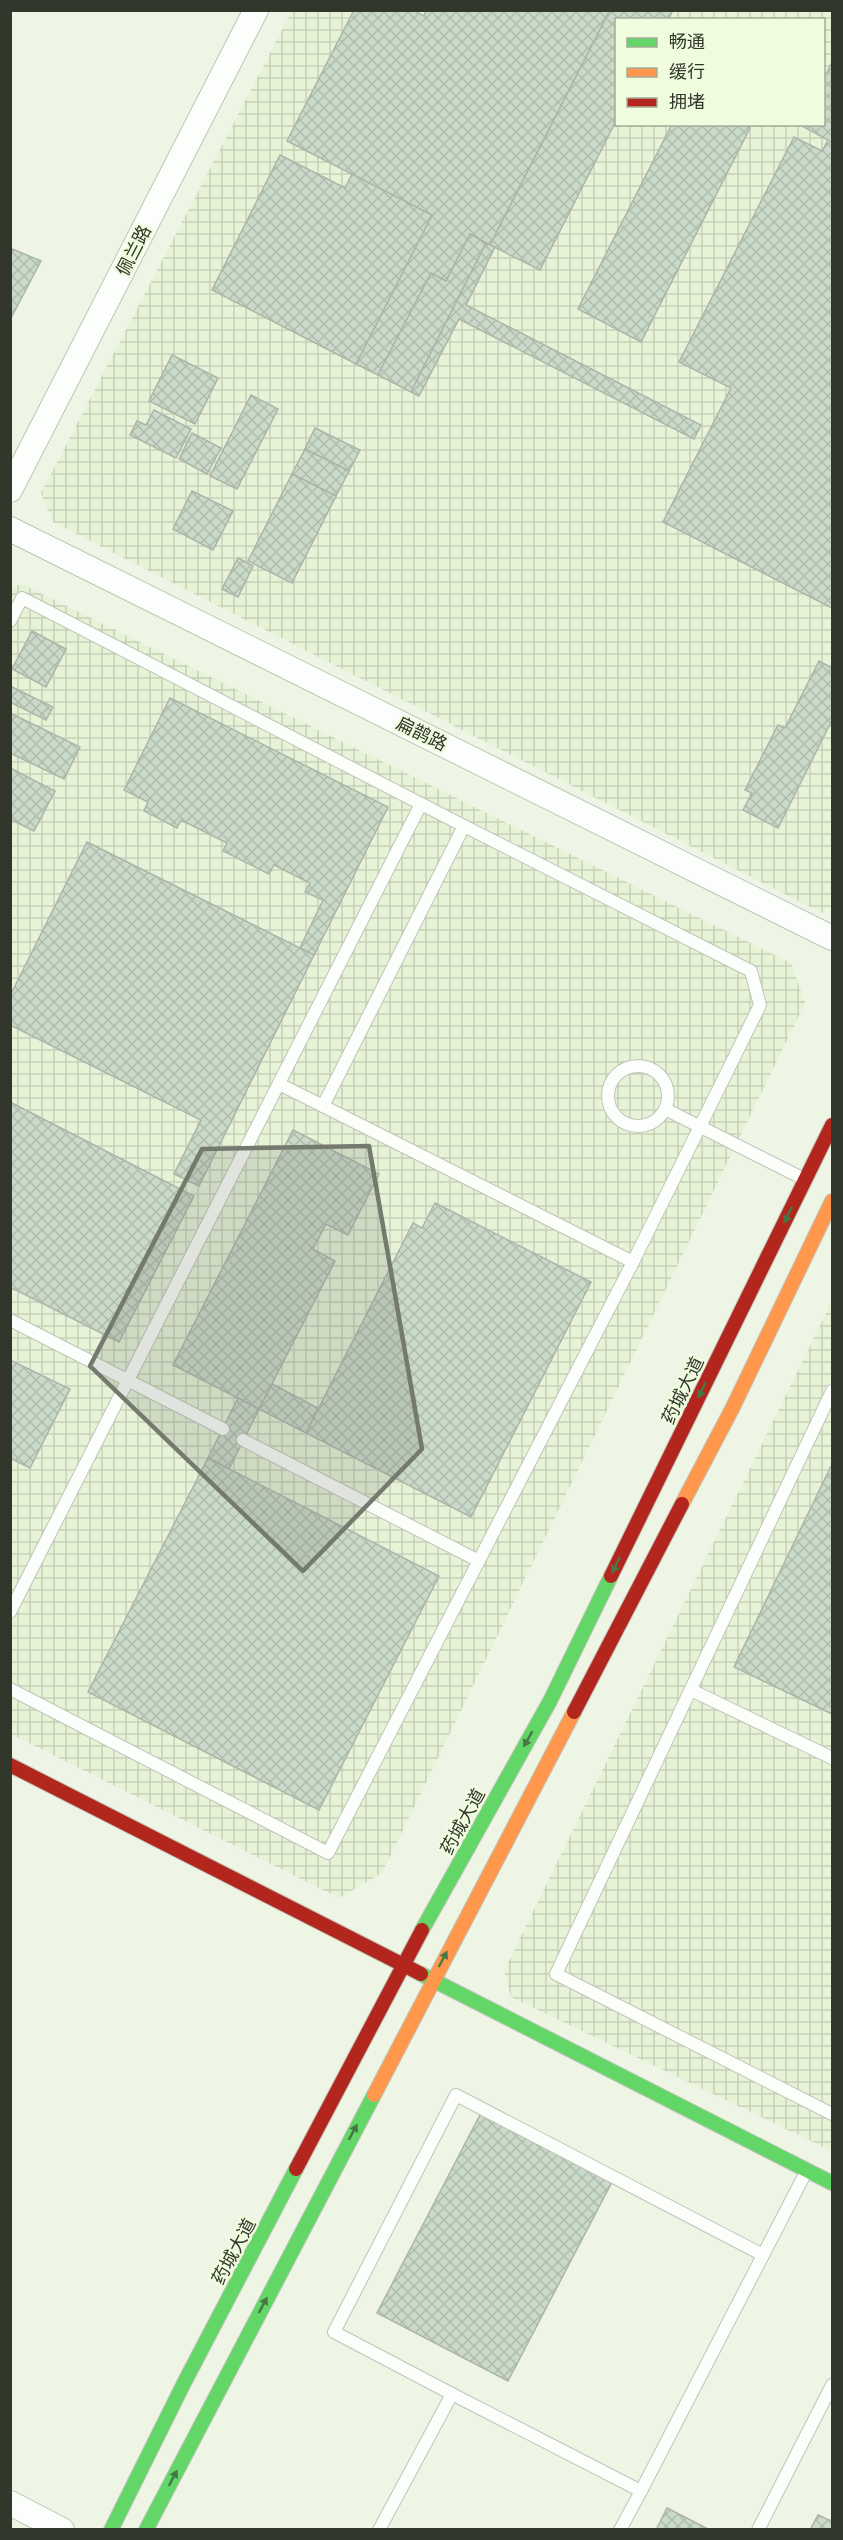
<svg xmlns="http://www.w3.org/2000/svg" width="843" height="2540" viewBox="0 0 843 2540" font-family="Barlow,'Noto Sans SC',sans-serif">
<style>
.industrial{fill:url(#industrial-grid);fill-rule:evenodd}
.building{fill:url(#building-cross-hatch);stroke:#adb4a9;stroke-width:1.5}
.lines{fill:none;stroke-linecap:round;stroke-linejoin:round}
.lane-casing{stroke:#bfc5b8;stroke-width:14}
.street-casing{stroke:#bfc5b8;stroke-width:26}
.fast-casing{stroke:#bfc5b8;stroke-width:16}
.slow-casing{stroke:#bfc5b8;stroke-width:16}
.jam-casing{stroke:#bfc5b8;stroke-width:16}
.lane{stroke:#fcfefb;stroke-width:12}
.street{stroke:#fcfefb;stroke-width:24}
.fast{stroke:#63d668;stroke-width:14}
.slow{stroke:#ff974d;stroke-width:14}
.jam{stroke:#b3261e;stroke-width:14}
.oneway{fill:#467744}
.marked{fill:#747a6d;fill-opacity:0.2;stroke:#747a6d;stroke-width:4.5;stroke-linejoin:round}
.labels{text-anchor:middle;dominant-baseline:central;stroke-width:5;stroke-linejoin:round;paint-order:stroke}
.street-label{font-size:18px;fill:#32372c;stroke:#effcde}
</style>
<defs>
<pattern id="industrial-grid" width="8" height="8" patternUnits="userSpaceOnUse" patternTransform="scale(1.5)"><rect width="8" height="8" fill="#e7f3d7"/><path d="M0 4h8M4 0v8" fill="none" stroke="#c7d1b9"/></pattern>
<pattern id="building-cross-hatch" width="8" height="8" patternUnits="userSpaceOnUse" patternTransform="scale(1.5)"><rect width="8" height="8" fill="#cadac8"/><path d="M0 0l8 8M0 8l8-8" fill="none" stroke="#aebcac"/></pattern>
</defs>
<rect width="100%" height="100%" fill="#eef5e5"/>
<g class="industrial">
<path d="M292,11H832V906L822,913L53,522L41,493ZM616,20H824V124H616Z"/>
<path d="M22,584L791,963L805,1003L382,1873L339,1898L11,1734L10,588Z"/>
<path d="M832,1301V2151L511,1997L504,1971Z"/>
</g>
<g class="building">
<path d="M354,10H413L424,16L426,10H610L490,245L470,234L446,281L431,273L378,375L356,364L432,215L287,141Z"/>
<path d="M610,10H673L668,20H616V121L540,270L490,245Z"/>
<path d="M832,62V608L663,522L731,388L679,362L794,137L822,151L828,140L800,125L824,124V79Z"/>
<path d="M672,124H743L750,128L641,342L578,309Z"/>
<path d="M280,155L345,188L352,174L432,215L356,364L212,290Z"/>
<path d="M470,234L486,243L411,392L378,375L431,273L446,281Z"/>
<path d="M486,243L495,247L466,305L701,425L694,439L459,319L419,396L411,392Z"/>
<path d="M10,248L41,261L10,320Z"/>
<path d="M172,355L218,378L195,424L149,401Z"/>
<path d="M251,395L278,409L237,489L210,476Z"/>
<path d="M154,410L191,429L176,458L130,435L137,421L146,425Z"/>
<path d="M315,428L360,450L349,471L305,449Z"/>
<path d="M192,433L221,448L207,474L179,459Z"/>
<path d="M305,449L349,471L336,496L292,474Z"/>
<path d="M292,474L336,496L292,583L248,561Z"/>
<path d="M192,491L233,511L213,550L173,529Z"/>
<path d="M238,558L253,566L238,597L222,589Z"/>
<path d="M32,631L66,649L46,687L12,669Z"/>
<path d="M819,661L832,668V720L778,828L743,810L752,793L745,790L778,725L785,728Z"/>
<path d="M10,686L53,707L46,720L10,702Z"/>
<path d="M170,698L388,807L314,955L300,948L323,900L305,892L310,883L274,865L269,874L223,851L227,843L181,820L177,828L144,811L148,802L124,790Z"/>
<path d="M10,713L80,747L64,779L10,753Z"/>
<path d="M10,768L55,791L34,831L10,819Z"/>
<path d="M87,842L314,955L199,1186L174,1174L201,1120L10,1025V996Z"/>
<path d="M10,1102L194,1196L119,1342L10,1287Z"/>
<path d="M293,1130L379,1174L348,1235L326,1224L313,1249L335,1261L259,1409L173,1365Z"/>
<path d="M435,1203L591,1282L471,1517L306,1433L413,1223L422,1228Z"/>
<path d="M10,1360L70,1389L30,1468L10,1458Z"/>
<path d="M272,1384L318,1408L306,1433L259,1409Z"/>
<path d="M238,1398L259,1409L229,1469L208,1458Z"/>
<path d="M208,1458L439,1576L319,1810L88,1692Z"/>
<path d="M832,1464V1714L734,1667Z"/>
<path d="M481,2113L612,2182L508,2381L377,2313Z"/>
<path d="M667,2508L710,2530H656Z"/>
<path d="M818,2515L831,2521L832,2517V2530H810Z"/>
</g>
<g class="lines">
<defs>
<g id="lane">
<path d="M10,621L22,598L464,826"/>
<path d="M464,826L751,971L760,1005L633,1262L323,1106Z"/>
<circle cx="638" cy="1096" r="30"/>
<path d="M279,1084L323,1106"/>
<path d="M665,1109L804,1179"/>
<path d="M10,1320L223,1429"/>
<path d="M832,1391L556,1974L832,2114"/>
<path d="M243,1440L479,1561"/>
<path d="M10,1612L421,804"/>
<path d="M10,1689L328,1853L633,1262"/>
<path d="M691,1690L832,1758"/>
<path d="M452,2394L334,2332L456,2095L763,2255"/>
<path d="M641,2491L806,2172"/>
<path d="M379,2530L452,2394L641,2491L620,2530"/>
<path d="M758,2530L832,2385"/>
</g>
<g id="street">
<path d="M10,490L256,10"/>
<path d="M10,529L832,938"/>
<path d="M10,2503L62,2530"/>
</g>
<g id="fast">
<path d="M422,1930L550,1701L611,1576"/>
<path d="M421,1974L832,2183"/>
<path d="M111,2530L184,2383L296,2169"/>
<path d="M146,2530L374,2095"/>
</g>
<g id="slow">
<path d="M682,1504L733,1407L832,1201"/>
<path d="M374,2095L574,1712"/>
</g>
<g id="jam">
<path d="M611,1576L832,1125"/>
<path d="M574,1712L682,1504"/>
<path d="M10,1765L421,1974"/>
<path d="M296,2169L422,1930"/>
</g>
</defs>
<use href="#lane" class="lane-casing"/>
<use href="#street" class="street-casing"/>
<use href="#fast" class="fast-casing"/>
<use href="#slow" class="slow-casing"/>
<use href="#jam" class="jam-casing"/>
<use href="#lane" class="lane"/>
<use href="#street" class="street"/>
<use href="#fast" class="fast"/>
<use href="#slow" class="slow"/>
<use href="#jam" class="jam"/>
</g>
<defs><path id="oneway-solid" d="M-6-.8H1V-3.2L6.5 0L1 3.2V.8H-6Z" transform="scale(1.5)"/></defs>
<g class="oneway">
<use href="#oneway-solid" transform="translate(788 1215) rotate(116)"/>
<use href="#oneway-solid" transform="translate(702 1390) rotate(116)"/>
<use href="#oneway-solid" transform="translate(616 1565) rotate(116)"/>
<use href="#oneway-solid" transform="translate(528 1739) rotate(119)"/>
<use href="#oneway-solid" transform="translate(443 1959) rotate(-62)"/>
<use href="#oneway-solid" transform="translate(353 2132) rotate(-62)"/>
<use href="#oneway-solid" transform="translate(263 2305) rotate(-62)"/>
<use href="#oneway-solid" transform="translate(173 2478) rotate(-62)"/>
</g>
<path class="marked" d="M369,1146L422,1449L303,1571L90,1366L202,1149Z"/>
<g class="labels">
<g class="street-label">
<text transform="translate(133 250) rotate(-63)">佩兰路</text>
<text transform="translate(422 733) rotate(26)">扁鹊路</text>
<text transform="translate(682 1390) rotate(-64)">药城大道</text>
<text transform="translate(462 1821) rotate(-61)">药城大道</text>
<text transform="translate(233 2251) rotate(-62)">药城大道</text>
</g>
</g>
<rect width="843" height="2540" fill="none" stroke="#32372c" stroke-width="24"/>
<rect x="615" y="18" width="210" height="108" fill="#effcde" stroke="#a3ad97" stroke-width="1.5"/>
<rect x="627" y="38" width="30" height="9" fill="#63d668" stroke="#a3ad97" stroke-width="1.5"/>
<text x="669" y="48" font-size="18" fill="#32372c">畅通</text>
<rect x="627" y="68" width="30" height="9" fill="#ff974d" stroke="#a3ad97" stroke-width="1.5"/>
<text x="669" y="78" font-size="18" fill="#32372c">缓行</text>
<rect x="627" y="98" width="30" height="9" fill="#b3261e" stroke="#a3ad97" stroke-width="1.5"/>
<text x="669" y="108" font-size="18" fill="#32372c">拥堵</text>
</svg>
